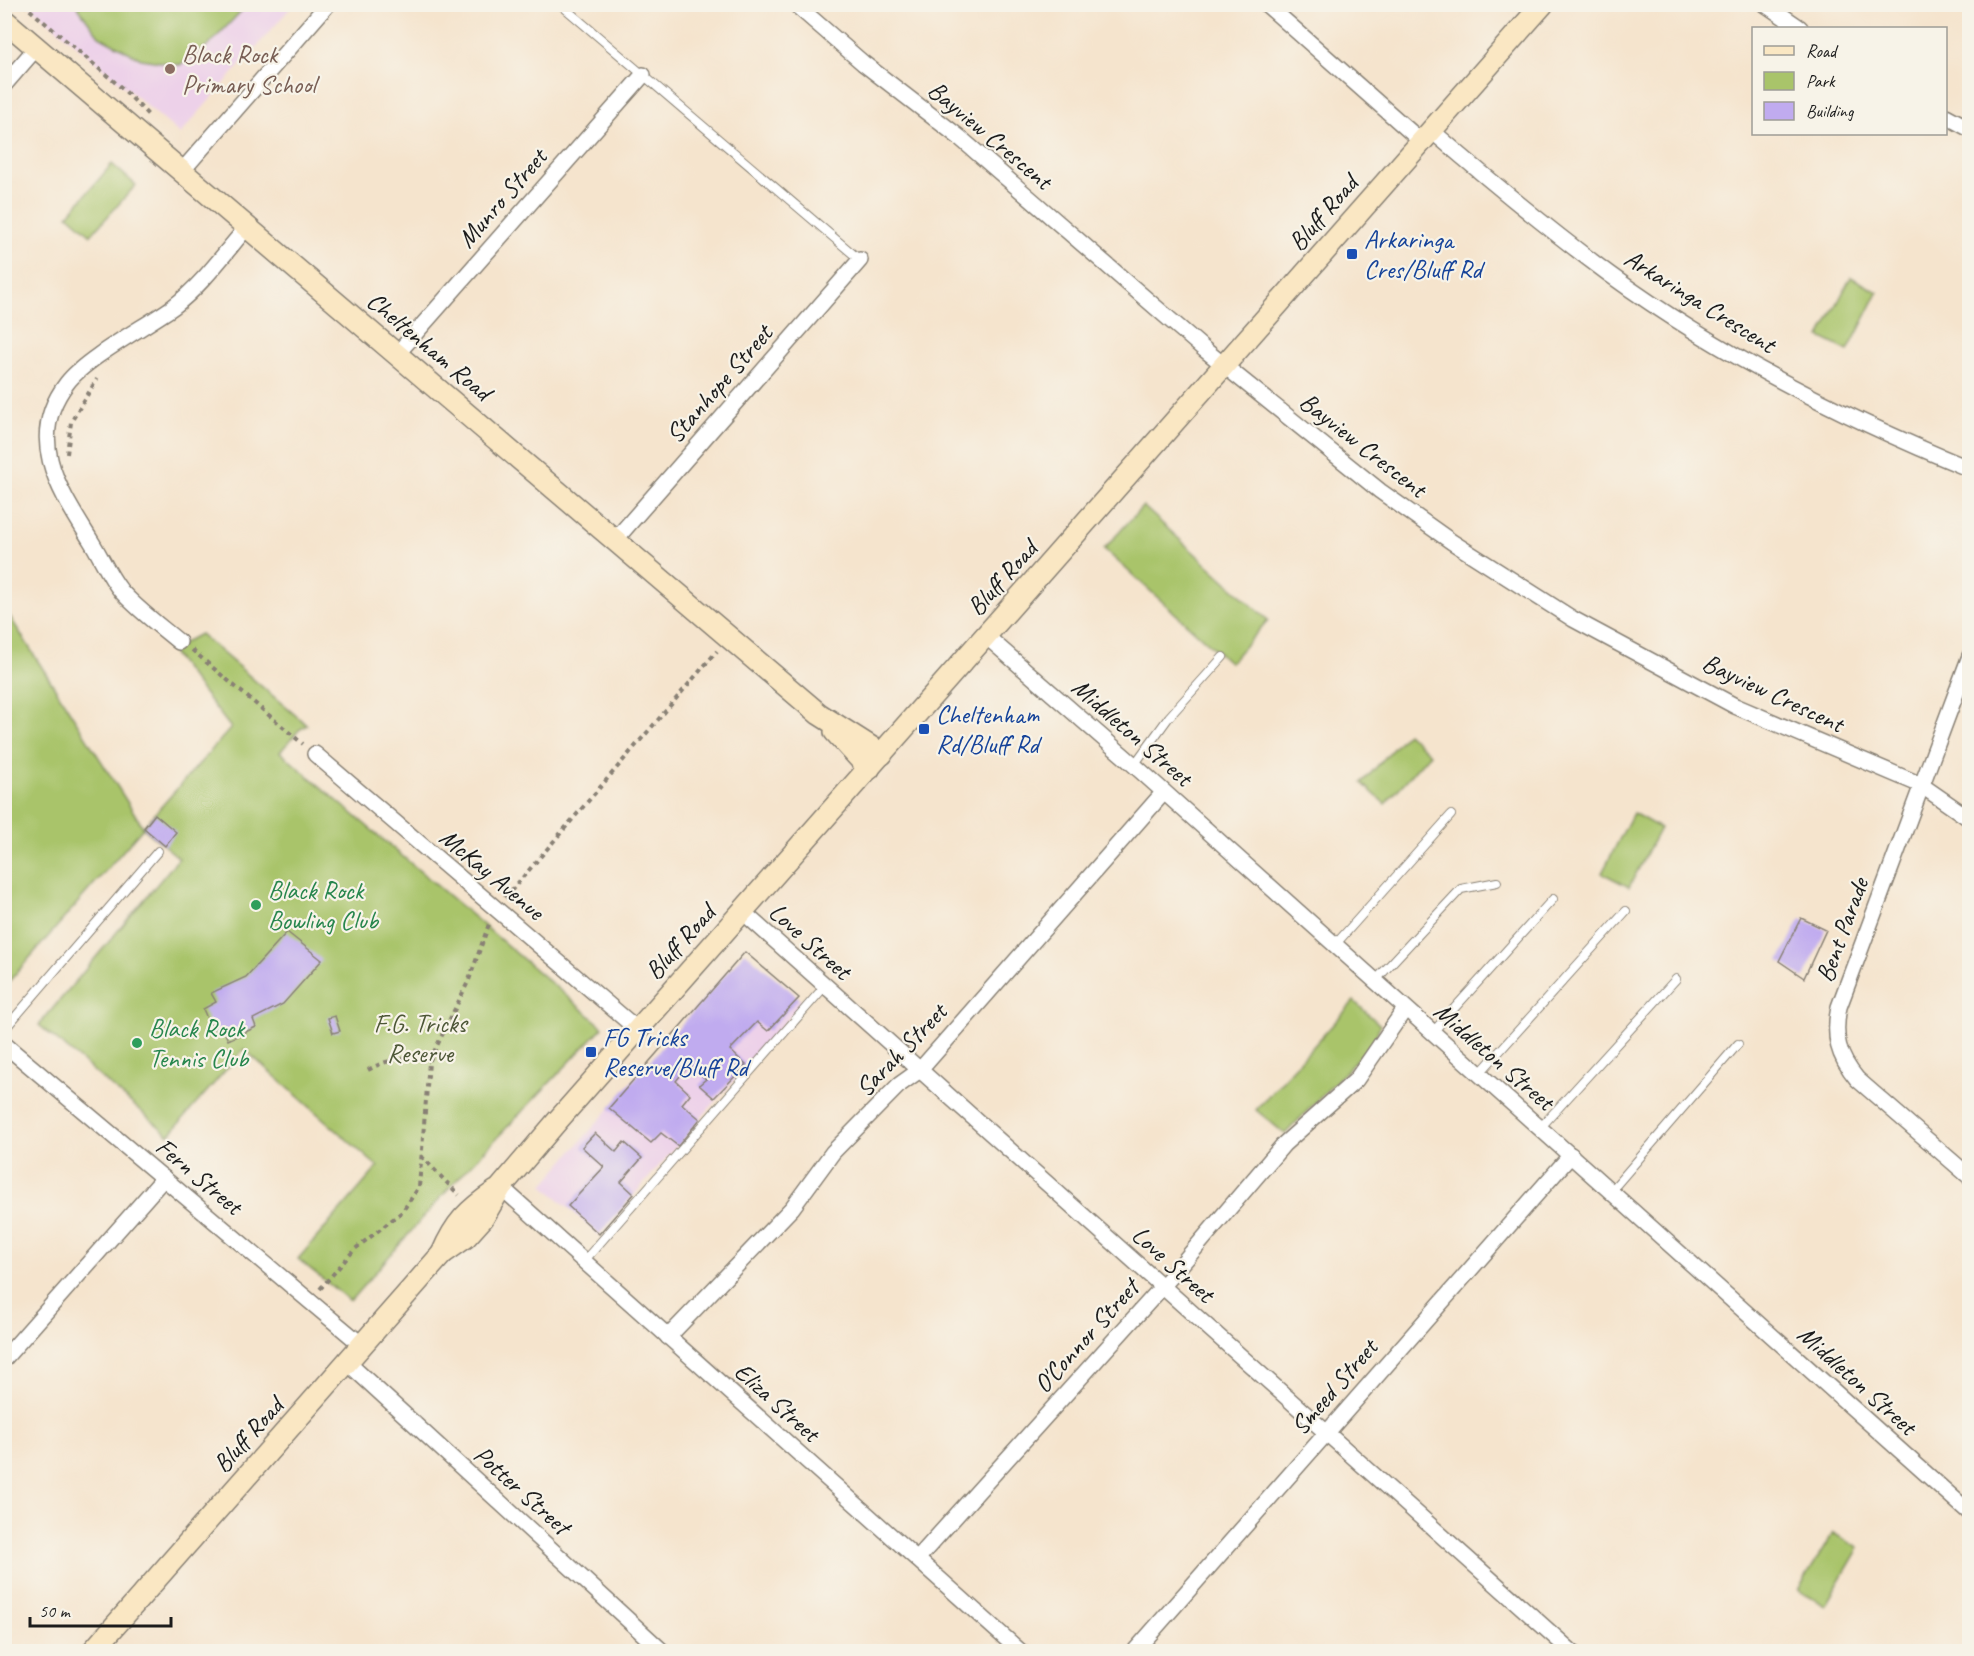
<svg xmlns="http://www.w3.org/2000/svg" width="1974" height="1656" viewBox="0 0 1974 1656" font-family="Caveat,sans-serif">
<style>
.built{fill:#edd1e9}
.green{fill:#a9c46a;stroke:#627043;stroke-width:1.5}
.building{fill:#c0abef}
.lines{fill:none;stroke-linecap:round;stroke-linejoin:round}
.lane-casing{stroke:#888074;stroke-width:10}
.street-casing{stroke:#888074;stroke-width:18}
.secondary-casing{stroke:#888074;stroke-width:24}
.path{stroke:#888074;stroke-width:4;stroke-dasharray:4.5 4.5;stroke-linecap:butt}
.lane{stroke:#fff;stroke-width:8}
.street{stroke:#fff;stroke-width:15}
.secondary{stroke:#fae7c3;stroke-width:21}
.education-dot{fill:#8d6e63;stroke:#f7f3e8;stroke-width:2}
.transit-dot{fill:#1a4fb4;stroke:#f7f3e8;stroke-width:2}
.leisure-dot{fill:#2e9e5b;stroke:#f7f3e8;stroke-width:2}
.labels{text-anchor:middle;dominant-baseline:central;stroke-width:4.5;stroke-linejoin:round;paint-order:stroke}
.education-label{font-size:26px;fill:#785e54;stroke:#f7f3e8;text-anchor:start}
.street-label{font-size:26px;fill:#1c1c1c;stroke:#f7f3e8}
.transit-label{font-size:26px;fill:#164399;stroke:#f7f3e8;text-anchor:start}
.leisure-label{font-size:26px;fill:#27864d;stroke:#f7f3e8;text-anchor:start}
.park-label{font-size:26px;fill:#4d5737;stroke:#f7f3e8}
</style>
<rect width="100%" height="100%" fill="#f7f3e8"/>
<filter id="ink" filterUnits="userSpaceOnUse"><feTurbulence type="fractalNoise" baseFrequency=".0167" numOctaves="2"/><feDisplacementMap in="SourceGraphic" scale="12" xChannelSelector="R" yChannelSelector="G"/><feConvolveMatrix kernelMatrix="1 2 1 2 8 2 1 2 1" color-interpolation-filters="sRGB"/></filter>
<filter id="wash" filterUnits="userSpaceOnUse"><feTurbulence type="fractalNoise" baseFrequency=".008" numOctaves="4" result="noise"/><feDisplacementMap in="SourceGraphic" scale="24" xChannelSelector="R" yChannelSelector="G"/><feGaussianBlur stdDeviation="1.35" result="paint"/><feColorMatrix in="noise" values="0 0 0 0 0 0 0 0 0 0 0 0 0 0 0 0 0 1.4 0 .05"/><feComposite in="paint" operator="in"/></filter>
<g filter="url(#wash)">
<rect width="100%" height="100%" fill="#f5e4cd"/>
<g class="built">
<path d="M29,5H293L180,134Z"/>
<path d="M745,952L802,1002L599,1235L543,1185Z"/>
</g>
<g class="green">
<path d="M76,5H247L211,43L180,65L141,59L99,36Z"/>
<path d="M112,164L136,185L91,235L68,215Z"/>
<path d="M1851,277L1878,292L1848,351L1820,337Z"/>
<path d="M1143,506L1268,620L1230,663L1104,549Z"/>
<path d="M5,609L143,827L231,728L170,650L200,634L307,725L299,730L280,752L603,1027L450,1187L350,1301L298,1259L378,1167L244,1049L169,1135L39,1025L179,858L143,828L5,986Z"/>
<path d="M1407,733L1430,754L1385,804L1362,783Z"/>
<path d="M1633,813L1660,828L1629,887L1602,873Z"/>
<path d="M1354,1001L1380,1025L1374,1042L1285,1134L1256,1110Z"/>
<path d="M1833,1533L1859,1548L1825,1606L1798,1590Z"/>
</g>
<g id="blocks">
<g class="building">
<path d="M155,814L176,832L165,846L144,828Z"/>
<path d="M1801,918L1826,930L1804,978L1779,961Z"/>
<path d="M287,932L322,960L283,1004L253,1019L256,1027L228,1040L223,1029L214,1034L203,1009L216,1002L211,993L246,977Z"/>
<path d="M745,952L799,998L768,1031L757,1022L730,1050L746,1065L714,1098L699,1085L706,1079L689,1065L676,1081L690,1094L682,1104L700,1119L678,1146L661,1133L651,1143L609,1108Z"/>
<path d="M335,1016L340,1031L333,1033L328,1018Z"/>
<path d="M595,1133L616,1152L624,1142L642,1158L621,1182L634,1194L599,1234L568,1206L604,1167L582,1147Z"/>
</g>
</g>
</g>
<g filter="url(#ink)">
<use href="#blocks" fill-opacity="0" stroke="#888074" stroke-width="1.5"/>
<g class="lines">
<defs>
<g id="lane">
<path d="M560,4L860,260"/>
<path d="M1134,765L1169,717L1223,657"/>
<path d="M1334,946L1451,815"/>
<path d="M1375,981L1461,889L1497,882"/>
<path d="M4,1030L158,851"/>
<path d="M1432,1033L1553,899"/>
<path d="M1479,1074L1626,911"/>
<path d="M1540,1128L1676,979"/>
<path d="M1611,1191L1738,1044"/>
<path d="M584,1261L825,986"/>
</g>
<g id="street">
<path d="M795,4L863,63L959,137L1205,350L1380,491L1452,542L1573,619L1735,706L1921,785L1970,819"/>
<path d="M1266,4L1422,142"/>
<path d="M1765,4L1800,28"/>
<path d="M4,85L37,47"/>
<path d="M1946,116L1970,129"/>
<path d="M1432,131C1489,180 1548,229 1609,274C1719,354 1845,418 1970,469"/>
<path d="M182,171L328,4"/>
<path d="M397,354L643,75"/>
<path d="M615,540L860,260"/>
<path d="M986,636L1134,765L1970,1513"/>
<path d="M179,642C160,626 138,610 121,591C109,576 101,557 91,541C60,491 24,439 67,383C86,358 145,327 173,307C202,285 224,254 247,227"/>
<path d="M1970,656L1839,1007C1833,1037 1838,1056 1857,1079L1970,1177"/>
<path d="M315,754L638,1030"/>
<path d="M743,912L1572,1652"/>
<path d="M4,1044L363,1346"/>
<path d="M501,1187L1021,1652"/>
<path d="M668,1337L792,1208L833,1152L899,1085L920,1070L1164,792"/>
<path d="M4,1359L164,1178"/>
<path d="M348,1363L663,1652"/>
<path d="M917,1559L1163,1286L1284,1144L1356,1080L1405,1009"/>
<path d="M1134,1652L1571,1155"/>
</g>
<g id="secondary">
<path d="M4,20L819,714L882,754"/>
<path d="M835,732L869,769"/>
<path d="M442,1254C455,1223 468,1210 496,1191"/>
<path d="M92,1652L442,1254L465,1238L483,1218L501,1187L559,1119L1543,4"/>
</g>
</defs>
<use href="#lane" class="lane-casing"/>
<use href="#street" class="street-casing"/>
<use href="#secondary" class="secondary-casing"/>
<g class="path">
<path d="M23,4L123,89L150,117"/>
<path d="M67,454L71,422L97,379"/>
<path d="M192,650L303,744"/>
<path d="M505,898L717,651"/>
<path d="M368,1070C390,1058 405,1056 429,1062"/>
<path d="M421,1156L459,1195"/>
<path d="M320,1289L355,1249L402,1212L419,1187L429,1062L469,980L489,924"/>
</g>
<use href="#lane" class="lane"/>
<use href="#street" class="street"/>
<use href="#secondary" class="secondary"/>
</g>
</g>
<circle class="education-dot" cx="170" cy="69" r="6"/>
<g class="transit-dot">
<rect x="1346" y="248" width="12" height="12" rx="3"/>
<rect x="918" y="723" width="12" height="12" rx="3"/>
<rect x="585" y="1046" width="12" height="12" rx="3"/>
</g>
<g class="leisure-dot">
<circle cx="256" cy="905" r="6"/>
<circle cx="137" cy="1043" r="6"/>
</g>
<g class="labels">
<g class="education-label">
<text x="182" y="54">Black Rock<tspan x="182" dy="30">Primary School</tspan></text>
</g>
<g class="street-label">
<text transform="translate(990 135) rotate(40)">Bayview Crescent</text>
<text transform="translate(502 198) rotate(-49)">Munro Street</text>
<text transform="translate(1323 213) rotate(-49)">Bluff Road</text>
<text transform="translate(1700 301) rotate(32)">Arkaringa Crescent</text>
<text transform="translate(429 346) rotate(40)">Cheltenham Road</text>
<text transform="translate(719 384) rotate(-49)">Stanhope Street</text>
<text transform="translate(1363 445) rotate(38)">Bayview Crescent</text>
<text transform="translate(1002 578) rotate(-48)">Bluff Road</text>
<text transform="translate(1773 693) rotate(25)">Bayview Crescent</text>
<text transform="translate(1132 732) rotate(41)">Middleton Street</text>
<text transform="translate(492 874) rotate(40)">McKay Avenue</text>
<text transform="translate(1842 930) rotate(-70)">Bent Parade</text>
<text transform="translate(810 941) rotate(42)">Love Street</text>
<text transform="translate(680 942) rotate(-48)">Bluff Road</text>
<text transform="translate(901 1050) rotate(-46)">Sarah Street</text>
<text transform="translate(1494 1056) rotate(41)">Middleton Street</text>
<text transform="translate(199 1176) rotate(40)">Fern Street</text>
<text transform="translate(1173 1264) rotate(42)">Love Street</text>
<text transform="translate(1086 1336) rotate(-48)">O'Connor Street</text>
<text transform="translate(1857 1380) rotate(42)">Middleton Street</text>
<text transform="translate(1334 1387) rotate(-49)">Smeed Street</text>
<text transform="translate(777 1402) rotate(42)">Eliza Street</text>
<text transform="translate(248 1435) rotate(-48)">Bluff Road</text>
<text transform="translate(522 1490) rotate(42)">Potter Street</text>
</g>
<g class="transit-label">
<text x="1364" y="239">Arkaringa<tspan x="1364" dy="30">Cres/Bluff Rd</tspan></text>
<text x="936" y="714">Cheltenham<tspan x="936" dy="30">Rd/Bluff Rd</tspan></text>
<text x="603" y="1037">FG Tricks<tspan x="603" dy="30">Reserve/Bluff Rd</tspan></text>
</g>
<g class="leisure-label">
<text x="268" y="890">Black Rock<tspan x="268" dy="30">Bowling Club</tspan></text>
<text x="149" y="1028">Black Rock<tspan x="149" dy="30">Tennis Club</tspan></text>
</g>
<g class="park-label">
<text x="420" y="1023">F.G. Tricks<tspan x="420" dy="30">Reserve</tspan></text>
</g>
</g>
<rect width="1974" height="1656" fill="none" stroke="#f7f3e8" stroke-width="24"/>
<rect x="1752" y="27" width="195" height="108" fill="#f7f3e8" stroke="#9f9d96" stroke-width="1.5"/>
<rect x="1764" y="46" width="30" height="9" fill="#fae7c3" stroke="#9f9d96" stroke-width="1.5"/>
<text x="1806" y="57" font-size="18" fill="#1c1c1c">Road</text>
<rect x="1764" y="72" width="30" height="18" fill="#a9c46a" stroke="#9f9d96" stroke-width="1.5"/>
<text x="1806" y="87" font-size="18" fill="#1c1c1c">Park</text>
<rect x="1764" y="102" width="30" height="18" fill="#c0abef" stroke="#9f9d96" stroke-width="1.5"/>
<text x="1806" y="117" font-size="18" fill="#1c1c1c">Building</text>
<path d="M30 1617v9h141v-9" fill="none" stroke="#1c1c1c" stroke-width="3"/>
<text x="39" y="1617" font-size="18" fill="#1c1c1c" stroke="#f7f3e8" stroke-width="4.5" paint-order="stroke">50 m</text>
</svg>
